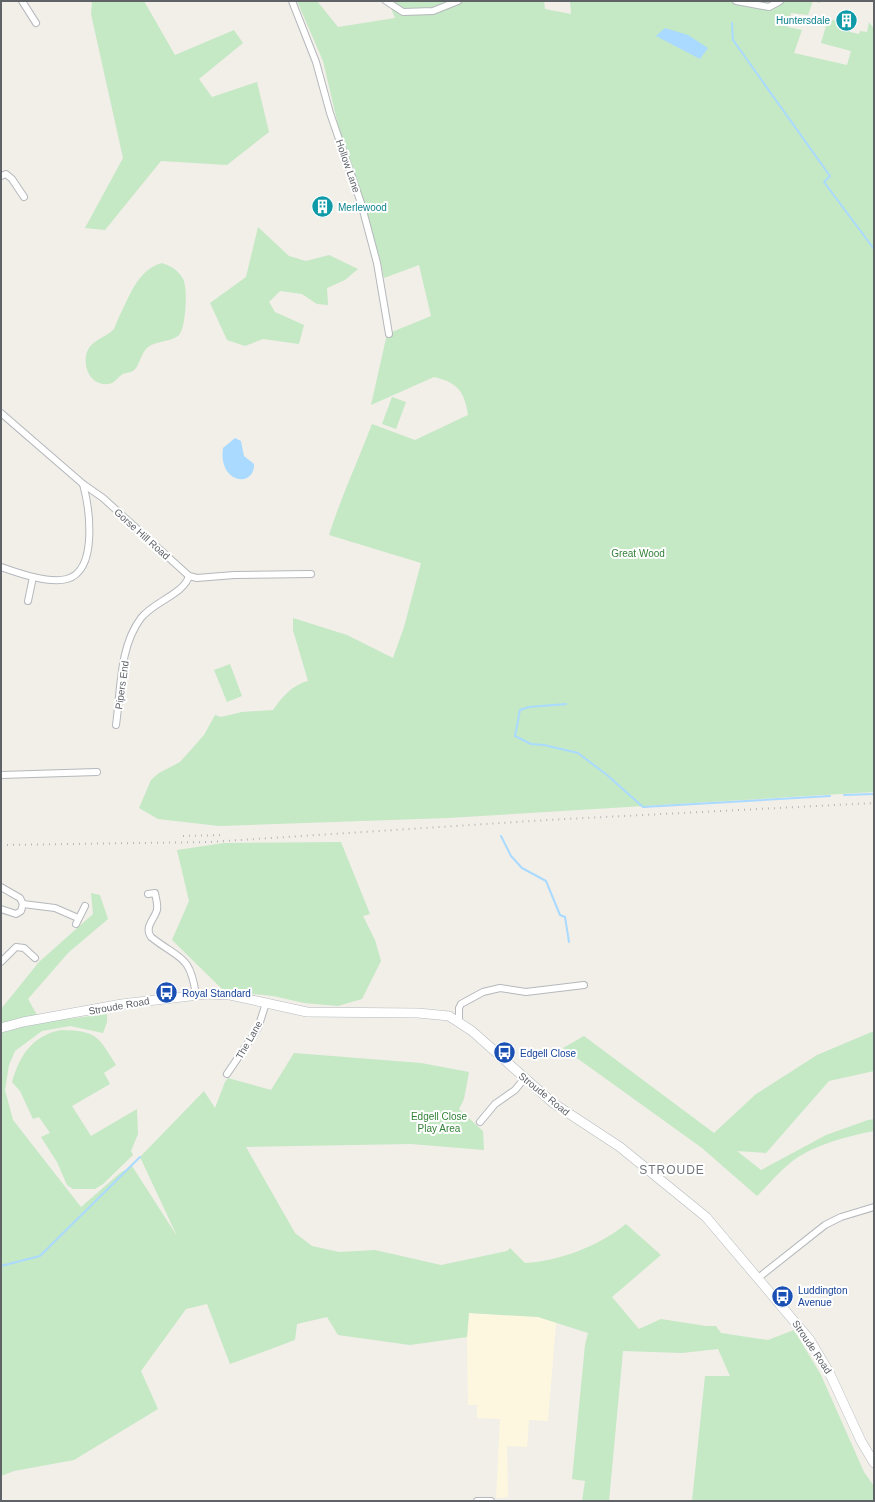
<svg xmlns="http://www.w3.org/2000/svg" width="875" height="1502" viewBox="0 0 875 1502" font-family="Helvetica,sans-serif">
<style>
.commercial{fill:#fef7e0}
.green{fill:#c5e8c5}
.water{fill:#aadaff}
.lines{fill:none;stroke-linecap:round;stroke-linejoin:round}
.stream{stroke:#aadaff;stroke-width:2}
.street-casing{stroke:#b5b8bc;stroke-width:8}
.secondary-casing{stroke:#b6babf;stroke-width:10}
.street{stroke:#fff;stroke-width:6}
.secondary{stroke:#fff;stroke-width:9}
.rail{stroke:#b6b7b8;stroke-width:2;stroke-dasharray:1 5;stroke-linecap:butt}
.labels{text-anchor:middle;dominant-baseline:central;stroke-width:4;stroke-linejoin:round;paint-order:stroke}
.culture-label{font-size:10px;fill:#0d838f;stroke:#fff;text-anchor:end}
.street-label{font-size:10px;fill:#5f6368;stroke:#fff}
.park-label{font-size:10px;fill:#348238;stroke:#fff}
.transit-label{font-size:10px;fill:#164399;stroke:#fff;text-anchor:start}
.quarter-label{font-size:12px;letter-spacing:1px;fill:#70757a;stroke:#fff}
</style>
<rect width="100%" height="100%" fill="#f1efe8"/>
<path class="commercial" d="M469,1313L538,1317L556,1323L548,1421L529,1420L527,1447L507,1446L508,1497L496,1498L500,1419L477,1418V1405H468L467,1337Z"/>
<g class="green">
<path d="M92,1H144L175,55L234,30L243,43L199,79L212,97L257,82L269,132L227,165L161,161L105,230L85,228L123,158L91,14Z"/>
<path d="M297,1H317L338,27L395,18L388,1H544L545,9L571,14L570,1H821L820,3L813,1L808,15L791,13L788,27L802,30L794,53L847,65L851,51L821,43L828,19L852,24L850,32L859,34L860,31L867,32L869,22L874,29V792L448,818L219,826L158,819L139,808L151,780L159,773L180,762L204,735L215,715L221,717L242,712L273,710C282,697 292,685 308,681L293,630V618L347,635L393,658L404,627L421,563L329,535C341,497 358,461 372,424L415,440L468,415C465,392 457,382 434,377L371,405L387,334L431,316L419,265L384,278L379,255L338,125L323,61Z"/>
<path d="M258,227L289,256L306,261L329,255L358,269L345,280L327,288L328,305L317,304L302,294L280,291L269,302L275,312L304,325L299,344L263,339L245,346L227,340L210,303L246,277Z"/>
<path d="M162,263C171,266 178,270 183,279C188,287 186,328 179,335C170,343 154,340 146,349C141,355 140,362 136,368C133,373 128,372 123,374C117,377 116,383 108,384C91,386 82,367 87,352C92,339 106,338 114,329C116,325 117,321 119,317C130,296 137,270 162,263Z"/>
<path d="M392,397L406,402L396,429L382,424Z"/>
<path d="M230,664L242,696L227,702L214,670Z"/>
<path d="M341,842L370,914L363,916L375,940L381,961L362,999L338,1006L304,1003L273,996L227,991L222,989L172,940L189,901L177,850L224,843Z"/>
<path d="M91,893L100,895L108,919L68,953L28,999L37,1015L1,1023V1009L39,962L93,914Z"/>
<path d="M107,1014V1022L103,1033L70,1026L42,1031L15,1051L9,1065L5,1090L13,1120L81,1207L120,1173L132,1166L177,1236L140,1157L204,1091L215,1108L225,1082L228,1078L271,1090L294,1053L421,1063L469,1072L464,1099L459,1109L483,1131L484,1150L411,1144L246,1147L295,1233L312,1246L339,1252L375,1250L441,1265L507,1251L510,1248L525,1263C560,1261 599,1246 626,1224L661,1255L612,1297L639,1329L661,1319L706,1326H716L721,1333L768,1340L794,1330L821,1375L864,1472L874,1486V1501H692L705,1376H730L718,1349L682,1353L623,1351L609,1501H582L585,1481L572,1479L585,1345L588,1333L538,1317L469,1313L467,1337L410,1345L338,1335L327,1317L297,1324L295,1340L230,1364L207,1304L186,1309L141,1371L158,1409L74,1460L14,1471L1,1476V1033L35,1023Z"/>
<path d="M61,1030C97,1031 98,1036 116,1065L104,1073L110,1084L72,1106L91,1136L137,1109L138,1134L131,1151L133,1155L103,1184L95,1189H73L67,1185L57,1162L41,1137L50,1133L39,1117L33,1119L20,1091L12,1082C20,1055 32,1036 61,1030Z"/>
<path d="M874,1031V1071L829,1081L766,1153L737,1151L761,1170L826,1135L868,1120L874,1119V1131C848,1136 810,1146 790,1163C778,1173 768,1185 757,1196L702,1148L563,1048L584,1036L714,1133L756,1094L817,1055Z"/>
</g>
<g class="water">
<path d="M665,28L688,35L708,48L700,59L656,36Z"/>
<path d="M235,438L241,441L244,456L254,464C255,488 218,484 223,448Z"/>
</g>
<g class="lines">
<g class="stream">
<path d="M732,23L733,40L830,176L824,182L874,249"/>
<path d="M566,704L529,707L520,710L515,736L531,744L544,745L578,753L607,775L643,807L830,796"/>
<path d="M844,795L874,794"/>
<path d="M501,836L511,856L522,868L546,881L560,915L565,917L569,942"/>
<path d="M1,1266L40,1256L140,1157"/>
</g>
<defs>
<g id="street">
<path d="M22,1L36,23"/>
<path d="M292,1L316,62L330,113L361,203L377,263L389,334"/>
<path d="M386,1L403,12L433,11L458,1"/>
<path d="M736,1L769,7L780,1"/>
<path d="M1,176L6,174L12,179L24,197"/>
<path d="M1,413L83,484L103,498L189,576L197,578L234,575L311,574"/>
<path d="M1,567C18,573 49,584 67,579C99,570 89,506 83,484"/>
<path d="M28,601L33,577"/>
<path d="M116,725C121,690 119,647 141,618C153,602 184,594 189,576"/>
<path d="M1,775L97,772"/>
<path d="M1,887L20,898L23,904L55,908L78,918"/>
<path d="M148,894L155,893C156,899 158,904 157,910C154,920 144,927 151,937C180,960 190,954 196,995"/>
<path d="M1,909L16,914L21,911L23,904"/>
<path d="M76,924L85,906"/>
<path d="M1,962L16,947L24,948L35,958"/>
<path d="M459,1022V1008L461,1004L483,992L500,988L526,992L584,985"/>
<path d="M227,1074L258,1028L266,1003"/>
<path d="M480,1122L495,1104L515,1090L524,1079"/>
<path d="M758,1278L825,1225L841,1217L874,1207"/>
<path d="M477,1501H491"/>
</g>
<path id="secondary" d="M1,1028L23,1022L122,1004L207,994L230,995L307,1012L418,1013L449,1016L472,1031L553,1103L620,1147L706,1217L810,1340L829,1372L861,1441L874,1463"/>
</defs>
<use href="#street" class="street-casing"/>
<use href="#secondary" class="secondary-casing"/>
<use href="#street" class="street"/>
<use href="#secondary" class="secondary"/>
<g class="rail">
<path d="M183,836L225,835"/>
<path d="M1,845L210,842L547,820L874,803"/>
</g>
</g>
<defs>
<symbol id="building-disc" viewBox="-11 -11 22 22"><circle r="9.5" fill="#0f9aa8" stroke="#fff"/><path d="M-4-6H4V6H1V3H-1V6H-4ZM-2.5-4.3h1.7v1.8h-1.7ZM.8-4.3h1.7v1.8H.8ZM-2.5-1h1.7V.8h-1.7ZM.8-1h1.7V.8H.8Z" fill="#fff"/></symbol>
<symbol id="bus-disc" viewBox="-11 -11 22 22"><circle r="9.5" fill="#1a4fb4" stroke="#fff"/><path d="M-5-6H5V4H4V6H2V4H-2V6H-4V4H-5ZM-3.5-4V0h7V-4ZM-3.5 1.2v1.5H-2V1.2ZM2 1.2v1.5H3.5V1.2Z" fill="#fff"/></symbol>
</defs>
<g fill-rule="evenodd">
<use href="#building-disc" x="834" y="8" width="25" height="25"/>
<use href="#building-disc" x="310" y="194" width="25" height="25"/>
<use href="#bus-disc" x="154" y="980" width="25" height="25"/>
<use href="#bus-disc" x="492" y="1040" width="25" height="25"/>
<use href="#bus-disc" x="770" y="1284" width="25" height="25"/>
</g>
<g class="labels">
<g class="culture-label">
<text x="830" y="20">Huntersdale</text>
<text x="338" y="207" text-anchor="start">Merlewood</text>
</g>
<g class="street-label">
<text transform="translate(348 166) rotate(71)">Hollow Lane</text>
<text transform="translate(142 534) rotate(42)">Gorse Hill Road</text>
<text transform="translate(122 685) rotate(-82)">Pipers End</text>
<text transform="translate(119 1006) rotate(-10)">Stroude Road</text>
<text transform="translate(249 1040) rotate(-60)">The Lane</text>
<text transform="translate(544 1094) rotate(39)">Stroude Road</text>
<text transform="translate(812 1347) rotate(56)">Stroude Road</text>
</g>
<g class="park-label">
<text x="638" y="553">Great Wood</text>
<text x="439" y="1116">Edgell Close<tspan x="439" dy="12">Play Area</tspan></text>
</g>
<g class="transit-label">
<text x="182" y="993">Royal Standard</text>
<text x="520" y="1053">Edgell Close</text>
<text x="798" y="1290">Luddington<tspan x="798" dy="12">Avenue</tspan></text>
</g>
<g class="quarter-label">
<text x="672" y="1170">STROUDE</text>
</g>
</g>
<rect width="875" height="1502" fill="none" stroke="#5f6368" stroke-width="4"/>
</svg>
